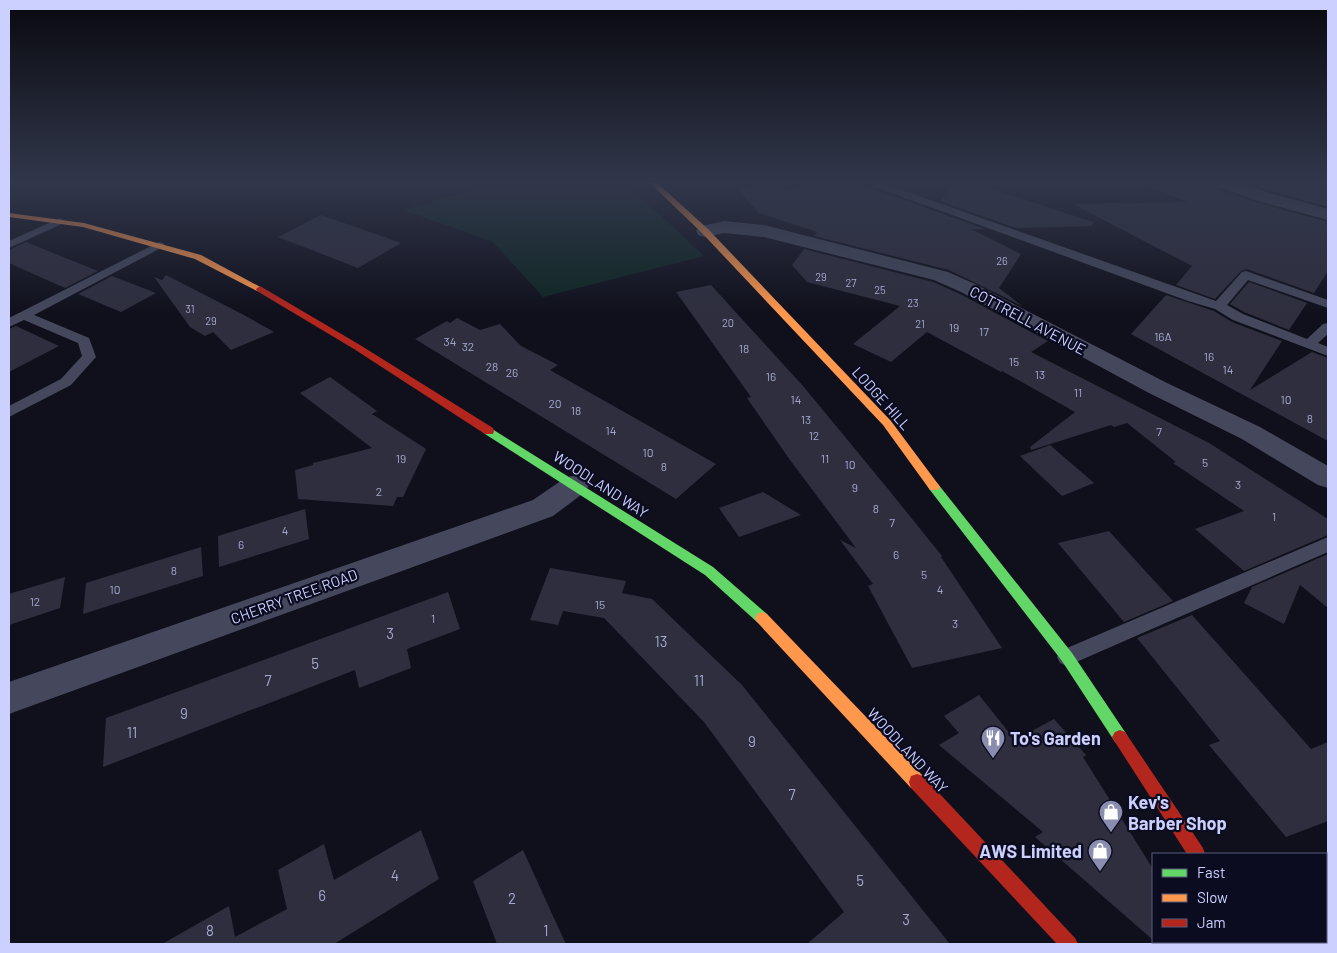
<svg xmlns="http://www.w3.org/2000/svg" width="1337" height="953" viewBox="0 0 1337 953" font-family="Barlow,sans-serif">
<style>
.green{fill:#0f2623}
.building{fill:#2e2e3e}
.lines{fill:none;stroke-linecap:round;stroke-linejoin:round}
.lane{fill:#45485d;fill-rule:evenodd}
.street{fill:#45485d;fill-rule:evenodd}
.fast{fill:#63d668;fill-rule:evenodd}
.slow{fill:#ff974d;fill-rule:evenodd}
.jam{fill:#b3261e;fill-rule:evenodd}
.labels{text-anchor:middle;dominant-baseline:central;stroke-width:4.5;stroke-linejoin:round;paint-order:stroke}
.far-number-label{font-size:11px;fill:#a4a8cf}
.number-label{font-size:12px;fill:#a4a8cf}
.street-label{font-size:15px;fill:#cbd0ff;stroke:#0c0c20}
.near-number-label{font-size:15px;fill:#a4a8cf}
.near-poi-label{font-size:18px;font-weight:bold;fill:#cbd0ff;stroke:#0c0c20;text-anchor:start}
</style>
<rect width="100%" height="100%" fill="#10101c"/>
<path class="green" d="M488,181H624L704,256L543,297L493,242L403,210L490,185Z"/>
<g class="building">
<path d="M833,181H856L862,185L985,229H971L1021,254L999,288L1022,306L949,270L814,236L817,232L759,213L737,189L777,183L785,190Z"/>
<path d="M954,181H994L989,188L1093,222L1092,226L1016,228L940,201Z"/>
<path d="M1140,181H1209L1212,187L1258,203L1328,222V271L1314,293L1247,269L1241,271L1215,299L1176,285L1192,266L1073,204L1188,202L1140,183Z"/>
<path d="M1241,181H1328V207L1271,191Z"/>
<path d="M321,215L401,243L358,268L278,237Z"/>
<path d="M26,242L98,271L65,288L9,263V250Z"/>
<path d="M804,249L933,282L960,294L1048,341L1031,352L1209,443L1328,519V535L1244,571L1195,529L1244,511L1173,463L1176,462L1127,423L1114,427L1111,425L1031,450L1030,447L1075,412L1002,371L1001,372L927,332L891,362L853,344L900,306L807,282L792,265Z"/>
<path d="M166,275L244,315L274,332L231,350L213,332L205,336L190,327L154,277L162,280Z"/>
<path d="M112,276L156,293L121,312L78,294Z"/>
<path d="M1249,282L1307,303L1289,330L1244,312L1230,304Z"/>
<path d="M711,285L803,386L888,489L942,556L941,557L1002,648L912,668L868,586L873,584L840,540L856,548L790,460L747,398L751,397L676,292Z"/>
<path d="M1166,295L1214,311L1232,322L1282,341L1250,390L1312,352L1328,358V441L1131,334Z"/>
<path d="M457,318L480,330L500,324L521,346L558,365L550,370L716,464L676,499L415,339L447,321L450,323Z"/>
<path d="M16,326L59,346L9,372V329Z"/>
<path d="M330,377L377,411L372,414L426,449L403,497H397L393,506L298,499L295,470L313,465V463L372,448L300,393Z"/>
<path d="M1050,445L1094,483L1062,496L1020,456Z"/>
<path d="M763,492L801,515L739,537L719,508Z"/>
<path d="M305,509L309,539L219,567L218,536Z"/>
<path d="M1109,531L1147,573L1173,601L1124,622L1058,543Z"/>
<path d="M201,547L203,576L83,614L86,583Z"/>
<path d="M1328,554V608L1300,585L1284,624L1244,603L1252,587Z"/>
<path d="M550,568L626,581L622,593L652,599L742,685L950,944H807L844,912L704,722L604,618L563,611L558,625L530,620Z"/>
<path d="M65,577L60,608L9,625V594Z"/>
<path d="M448,592L460,629L407,649L411,668L359,688L355,670L103,767L106,718Z"/>
<path d="M1192,615L1311,749L1328,742V821L1286,837L1209,745L1220,741L1137,638Z"/>
<path d="M979,695L1015,740L1054,719L1086,755L1083,757L1153,869V940L1035,837L1043,832L939,745L959,733L944,716Z"/>
<path d="M421,830L439,879L334,944H162L229,906L235,937L287,909L278,870L324,844L334,880Z"/>
<path d="M523,850L553,916L566,944H497L473,881Z"/>
</g>
<g class="lines">
<g class="lane">
<path d="M877,181L1216,301L1242,272L1246,271L1328,300V308L1248,280L1227,305L1243,314L1307,339L1323,324L1328,323V334L1318,343L1328,347V356L1233,320L1215,309L1188,301L873,186V182Z"/>
<path d="M60,218L65,221L64,223L9,248V241Z"/>
<path d="M159,242L163,243L165,245L163,247L34,315L89,338L96,357L71,385L9,417V406L61,379L82,356L78,343L24,320L9,327V318Z"/>
<path d="M1328,537V552L1074,663L1067,666L1060,663L1057,657L1060,651Z"/>
</g>
<g class="street">
<path d="M1030,181H1047C1043,187 1039,187 1032,186Z"/>
<path d="M1211,181H1235L1270,193L1328,209V220L1258,201L1213,185Z"/>
<path d="M724,221L764,225L948,272L975,284L1167,383L1260,427L1328,466V488L1318,485L1242,439L1149,393L961,292L934,280L764,237L724,233L705,237L698,235L696,231L698,227Z"/>
<path d="M575,475L585,478L589,485L585,492L553,516L9,714V682L533,500L565,478Z"/>
</g>
<g class="fast">
<path d="M489,427L713,567L767,614L769,618L767,622L762,624L757,622L705,575L485,434L484,431L485,428Z"/>
<path d="M934,483L938,484L1072,653L1125,732L1128,737L1125,742L1120,744L1115,742L1062,661L930,490L928,487Z"/>
<path d="M1246,942H1264L1265,944H1247Z"/>
</g>
<g class="slow">
<path d="M648,181H655L708,229L891,421L938,484L940,487L938,490H930L883,425L702,233Z"/>
<path d="M9,213L84,223L201,255L264,289L263,291H257L195,259L83,227L9,217Z"/>
<path d="M762,612L767,614L923,776L925,782L923,788L917,790L911,788L757,622L755,618L757,614Z"/>
</g>
<g class="jam">
<path d="M260,286L360,345L493,428L494,431L493,434H485L354,349L257,291L256,289Z"/>
<path d="M1120,730L1125,732L1203,848L1205,854H1187L1115,742L1112,737L1115,732Z"/>
<path d="M917,774L923,776L1075,938L1078,944H1057L911,788L909,782L911,776Z"/>
</g>
</g>
<linearGradient id="sky" x2="0" y2="1"><stop stop-color="#09090f"/><stop offset="0.58" stop-color="#31374b"/><stop offset="1" stop-color="#31374b" stop-opacity="0"/></linearGradient>
<rect width="1337" height="314" fill="url(#sky)"/>
<defs>
<symbol id="restaurant-pin" viewBox="-11 -11 22 30"><path d="M0 17L-7.5 6A9.5 9.5 0 1 1 7.5 6Z" fill="#8a8db0" stroke="#0c0c20"/><path d="M-5-6h1v4h1v-4h1v4h1v-4h1v5L-1.5 .5V6h-2V.5L-5-1ZM5-6V6H3V1.5H1.5Q1.5-4 5-6Z" fill="#fff"/></symbol>
<symbol id="shop-pin" viewBox="-11 -11 22 30"><path d="M0 17L-7.5 6A9.5 9.5 0 1 1 7.5 6Z" fill="#8a8db0" stroke="#0c0c20"/><path d="M-5-2.5h2.3a2.7 3.5 0 0 1 5.4 0H5L5.5 6h-11ZM-1.5-2.5h3a1.5 2.3 0 0 0-3 0Z" fill="#fff"/></symbol>
</defs>
<g fill-rule="evenodd">
<use href="#restaurant-pin" x="979" y="724" width="28" height="38"/>
<use href="#shop-pin" x="1097" y="798" width="28" height="38"/>
<use href="#shop-pin" x="1086" y="837" width="28" height="38"/>
</g>
<g class="labels">
<g class="far-number-label">
<text x="1002" y="260">26</text>
<text x="821" y="276">29</text>
<text x="851" y="282">27</text>
<text x="880" y="289">25</text>
<text x="913" y="302">23</text>
<text x="190" y="308">31</text>
<text x="211" y="320">29</text>
<text x="728" y="322">20</text>
<text x="920" y="323">21</text>
</g>
<g class="number-label">
<text x="954" y="327">19</text>
<text x="984" y="331">17</text>
<text x="1163" y="336">16A</text>
<text x="450" y="341">34</text>
<text x="468" y="346">32</text>
<text x="744" y="348">18</text>
<text x="1209" y="356">16</text>
<text x="1014" y="361">15</text>
<text x="492" y="366">28</text>
<text x="1228" y="369">14</text>
<text x="512" y="372">26</text>
<text x="1040" y="374">13</text>
<text x="771" y="376">16</text>
<text x="1078" y="392">11</text>
<text x="796" y="399">14</text>
<text x="1286" y="399">10</text>
<text x="555" y="403">20</text>
<text x="576" y="410">18</text>
<text x="1310" y="418">8</text>
<text x="806" y="419">13</text>
<text x="611" y="430">14</text>
<text x="1159" y="431">7</text>
<text x="814" y="435">12</text>
<text x="648" y="452">10</text>
<text x="401" y="458">19</text>
<text x="825" y="458">11</text>
<text x="1205" y="462">5</text>
<text x="850" y="464">10</text>
<text x="664" y="466">8</text>
<text x="1238" y="484">3</text>
<text x="855" y="487">9</text>
<text x="379" y="491">2</text>
<text x="876" y="508">8</text>
<text x="1274" y="516">1</text>
<text x="892" y="522">7</text>
<text x="285" y="530">4</text>
<text x="241" y="544">6</text>
<text x="896" y="554">6</text>
<text x="174" y="570">8</text>
<text x="924" y="574">5</text>
<text x="115" y="589">10</text>
<text x="940" y="589">4</text>
<text x="35" y="601">12</text>
<text x="600" y="604">15</text>
<text x="433" y="618">1</text>
<text x="955" y="623">3</text>
</g>
<g class="street-label">
<text transform="translate(1028 320) rotate(28)">COTTRELL AVENUE</text>
<text transform="translate(882 398) rotate(48)">LODGE HILL</text>
<text transform="translate(601 484) rotate(33)">WOODLAND WAY</text>
<text transform="translate(294 596) rotate(-20)">CHERRY TREE ROAD</text>
<text transform="translate(908 750) rotate(47)">WOODLAND WAY</text>
</g>
<g class="near-number-label">
<text x="390" y="633">3</text>
<text x="661" y="641">13</text>
<text x="315" y="663">5</text>
<text x="268" y="680">7</text>
<text x="699" y="680">11</text>
<text x="184" y="713">9</text>
<text x="132" y="732">11</text>
<text x="752" y="741">9</text>
<text x="792" y="794">7</text>
<text x="395" y="875">4</text>
<text x="860" y="880">5</text>
<text x="322" y="895">6</text>
<text x="512" y="898">2</text>
<text x="906" y="919">3</text>
<text x="210" y="930">8</text>
<text x="546" y="930">1</text>
</g>
<g class="near-poi-label">
<text x="1010" y="738">To's Garden</text>
<text x="1128" y="802">Kev's<tspan x="1128" dy="21">Barber Shop</tspan></text>
<text x="1082" y="851" text-anchor="end">AWS Limited</text>
</g>
</g>
<rect width="1337" height="953" fill="none" stroke="#cbd0ff" stroke-width="20"/>
<rect x="1152" y="853" width="175" height="90" fill="#0c0c20" stroke="#585a79"/>
<rect x="1162" y="869" width="25" height="8" fill="#63d668" stroke="#585a79"/>
<text x="1197" y="878" font-size="15" fill="#cbd0ff">Fast</text>
<rect x="1162" y="894" width="25" height="8" fill="#ff974d" stroke="#585a79"/>
<text x="1197" y="903" font-size="15" fill="#cbd0ff">Slow</text>
<rect x="1162" y="919" width="25" height="8" fill="#b3261e" stroke="#585a79"/>
<text x="1197" y="928" font-size="15" fill="#cbd0ff">Jam</text>
</svg>
